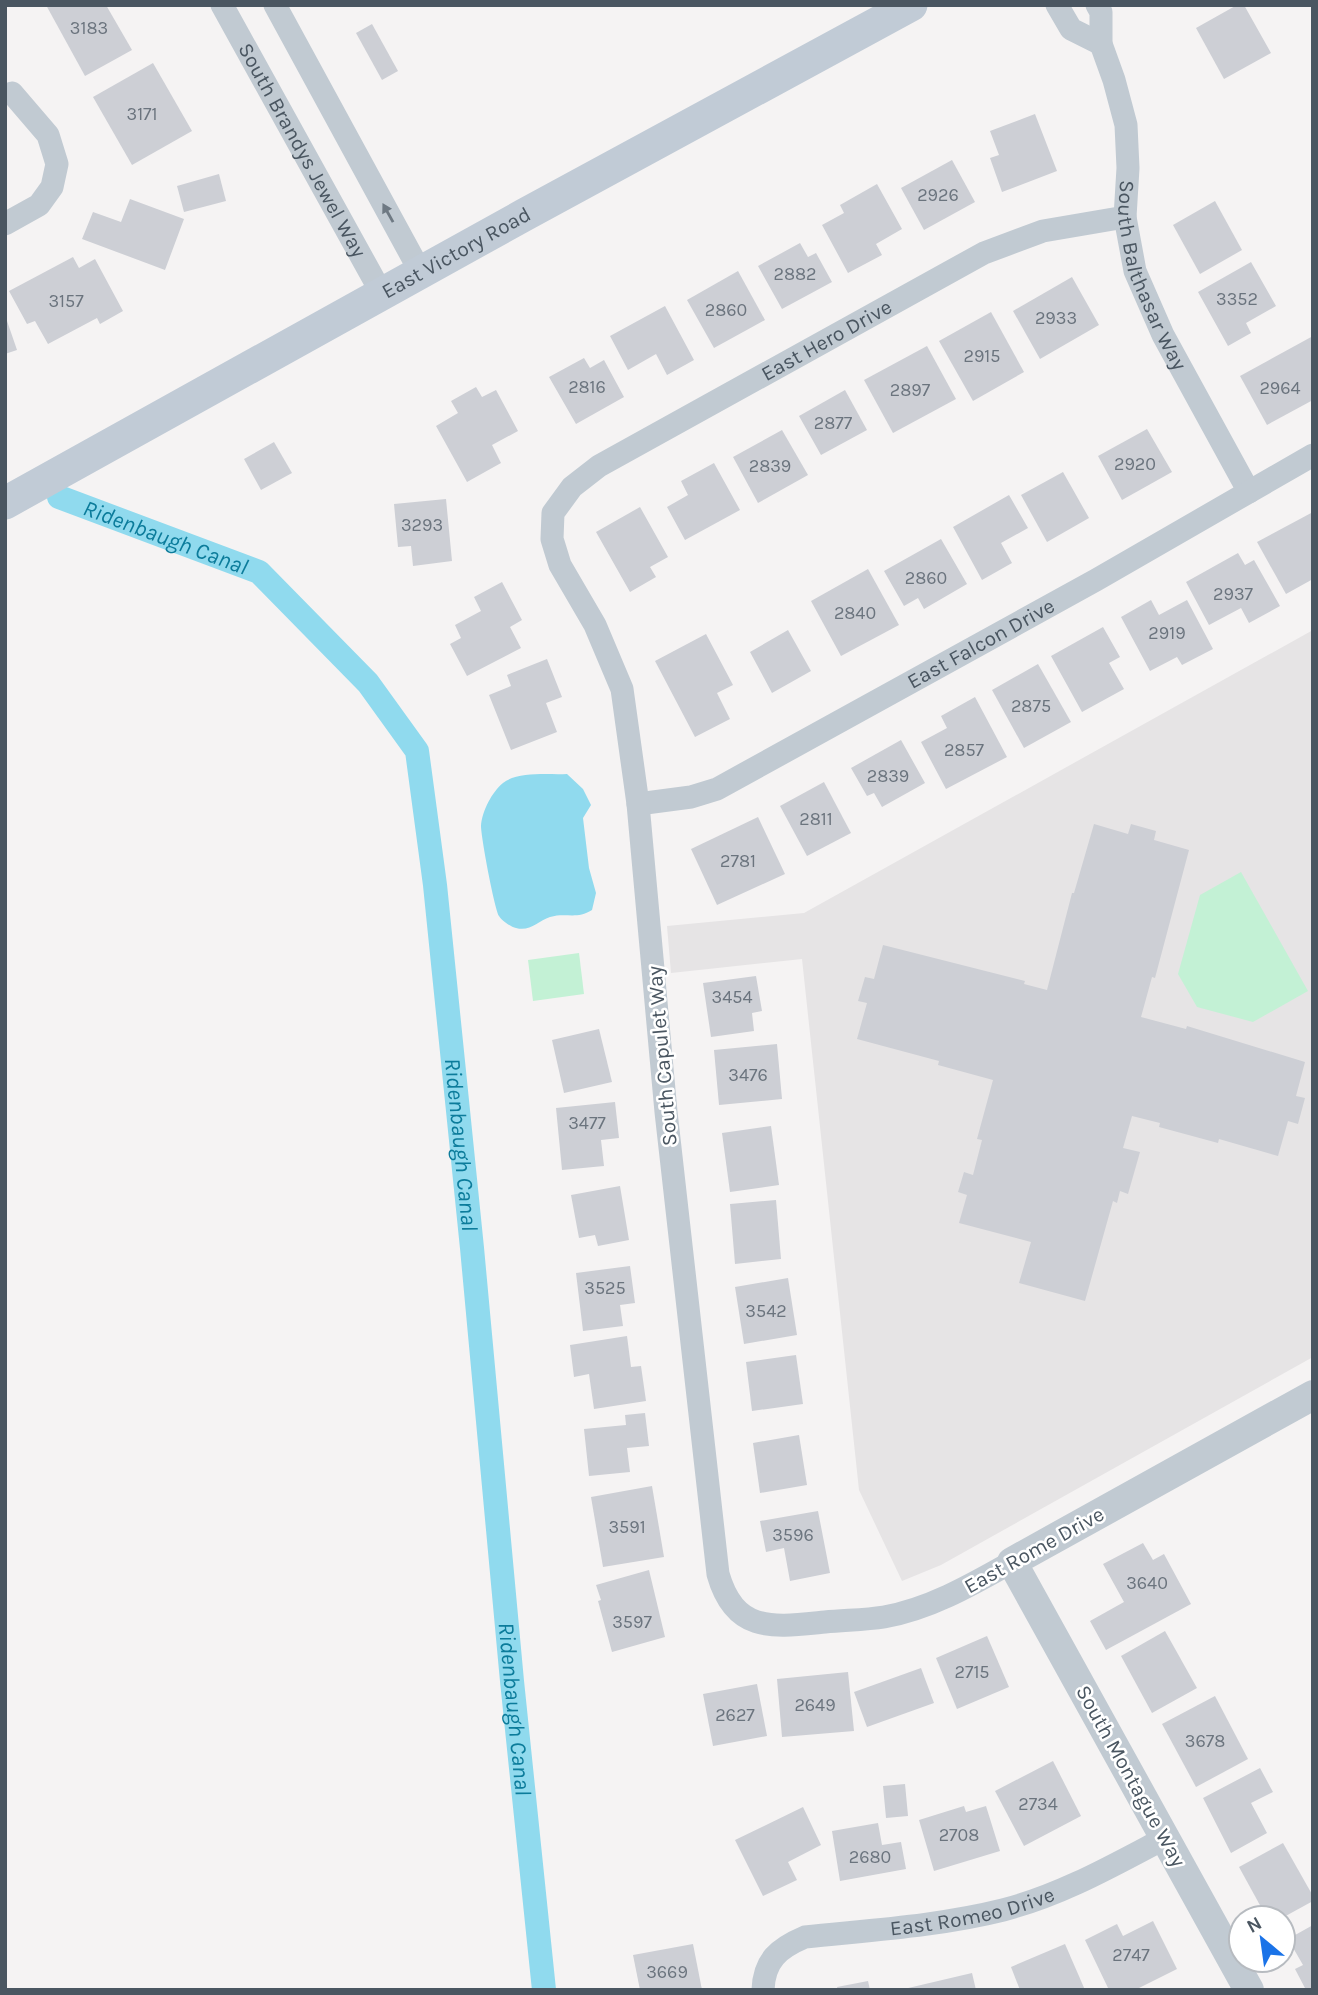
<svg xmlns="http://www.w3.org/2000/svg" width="1318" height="1995" viewBox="0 0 1318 1995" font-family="Karla,sans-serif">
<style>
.education{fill:#e6e4e5}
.green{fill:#c3f1d5}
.water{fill:#90daee}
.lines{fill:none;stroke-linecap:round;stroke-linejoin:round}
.canal{stroke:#90daee;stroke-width:24}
.building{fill:#cdcfd5}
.minor{stroke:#c1cad2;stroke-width:23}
.tertiary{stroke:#c1cad2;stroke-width:30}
.secondary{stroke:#c1cbd6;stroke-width:33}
.oneway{fill:#6e7983}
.labels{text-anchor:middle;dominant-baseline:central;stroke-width:5;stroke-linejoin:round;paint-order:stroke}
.number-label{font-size:18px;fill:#6b747e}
.street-label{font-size:21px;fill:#4a5661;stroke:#fff}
.water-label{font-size:23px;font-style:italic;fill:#0c7c9b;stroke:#fff}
</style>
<rect width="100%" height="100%" fill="#f5f3f3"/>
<path class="education" d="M1313,630V1357L941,1565L902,1581L859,1490L802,959L671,973L667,926L804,913Z"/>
<g class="green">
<path d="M1241,872L1308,991L1253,1022L1197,1007L1178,974L1200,895Z"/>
<path d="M579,953L584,994L533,1001L528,960Z"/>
</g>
<path class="water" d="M567,774L583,789L591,805L583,818L589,868L596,893L592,910C576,920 566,912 550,917C538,921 530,932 516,928C511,927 501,920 499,916C494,906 481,837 481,826C482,811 492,792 503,783C518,771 548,775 567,774Z"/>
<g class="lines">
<path class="canal" id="s1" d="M59,497L259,572L368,683L417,751L435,885L472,1248L512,1681L544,1990"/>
</g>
<g class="building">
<path d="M46,5H106L132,50L85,76Z"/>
<path d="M1237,5H1244L1271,53L1224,79L1196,28Z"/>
<path d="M372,24L398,71L382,80L356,33Z"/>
<path d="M153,63L192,131L132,165L93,97Z"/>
<path d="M1035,114L1057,171L1002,192L990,158L999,155L990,131Z"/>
<path d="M952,160L975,202L924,230L901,188Z"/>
<path d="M219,174L226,201L184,212L177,186Z"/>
<path d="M877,184L902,229L876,244L882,255L848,273L822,225L844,213L840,205Z"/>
<path d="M130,199L184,219L165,270L82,239L93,212L121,222Z"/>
<path d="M1215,201L1242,250L1200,274L1173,225Z"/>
<path d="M800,243L808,257L816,253L832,282L782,309L758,266Z"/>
<path d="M73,257L79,268L95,259L123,311L100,324L97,318L48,344L35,321L27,324L9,291Z"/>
<path d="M1251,262L1276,306L1246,323L1251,333L1228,346L1198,292Z"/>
<path d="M738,271L765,320L714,348L687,300Z"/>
<path d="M1072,277L1099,325L1040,359L1013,311Z"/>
<path d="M665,306L694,360L667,375L656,354L628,370L610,336Z"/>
<path d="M991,312L1024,372L973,401L939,341Z"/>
<path d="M6,318L17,350L5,354V319Z"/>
<path d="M1313,336V400L1267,425L1240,376Z"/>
<path d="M927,346L956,399L893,433L864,380Z"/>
<path d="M584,358L590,368L604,360L624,397L576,424L549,377Z"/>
<path d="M476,387L482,397L496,390L518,431L492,445L501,463L467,482L436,426L458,413L451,401Z"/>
<path d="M845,390L867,430L821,455L799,416Z"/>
<path d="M1147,429L1172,472L1122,500L1098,456Z"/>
<path d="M782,430L808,475L758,503L733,457Z"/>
<path d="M274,442L292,473L261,490L244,459Z"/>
<path d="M714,463L740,510L685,540L667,507L688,495L681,481Z"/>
<path d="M1063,472L1089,518L1047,542L1021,495Z"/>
<path d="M1009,495L1028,528L1001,543L1012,563L982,580L953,527Z"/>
<path d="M446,499L452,561L413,566L411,546L398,547L394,504Z"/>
<path d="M640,507L668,557L650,567L656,577L630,592L596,532Z"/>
<path d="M1313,512V579L1286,594L1257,542Z"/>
<path d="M941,539L967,584L924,609L918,598L904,606L884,571Z"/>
<path d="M1238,553L1245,565L1254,560L1280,606L1249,623L1241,608L1209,625L1186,582Z"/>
<path d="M868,569L899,625L841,656L811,601Z"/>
<path d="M502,582L522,620L510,627L521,648L467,676L450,644L461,638L455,625L481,611L474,597Z"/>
<path d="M1151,600L1159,615L1187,600L1213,649L1182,665L1177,657L1150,671L1121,617Z"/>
<path d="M1103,627L1120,657L1109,663L1124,689L1082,712L1051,656Z"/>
<path d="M788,630L811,671L772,693L750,652Z"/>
<path d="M706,634L733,685L717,693L730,719L695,737L655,661Z"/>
<path d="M547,659L562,697L546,703L557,732L511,750L489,695L511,686L507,675Z"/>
<path d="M1038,664L1071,722L1024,748L992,690Z"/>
<path d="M975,697L1007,757L946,789L921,742L947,728L941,716Z"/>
<path d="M901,740L925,783L882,807L874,793L867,796L851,768Z"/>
<path d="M824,782L851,833L807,856L780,806Z"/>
<path d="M758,817L785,874L717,905L691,849Z"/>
<path d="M1094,824L1128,834L1131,824L1156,831L1154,840L1189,850L1155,978L1152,977L1141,1017L1186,1029L1187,1026L1305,1062L1296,1096L1305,1098L1298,1124L1288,1121L1278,1156L1219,1139L1218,1143L1159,1127L1160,1123L1132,1116L1123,1148L1140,1152L1128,1194L1120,1191L1117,1203L1113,1201L1085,1301L1019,1283L1031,1242L959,1223L967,1195L958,1192L964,1172L973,1175L982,1140L977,1139L993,1080L938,1065L939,1061L857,1039L867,1003L858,1001L865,977L874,979L883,945L1025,981L1024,984L1047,990L1072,893H1074Z"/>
<path d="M756,976L762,1011L752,1013L754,1031L711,1037L703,983Z"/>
<path d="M599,1029L612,1082L564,1093L552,1040Z"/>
<path d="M777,1044L782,1099L719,1105L714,1050Z"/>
<path d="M615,1102L619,1138L601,1140L604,1166L562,1170L556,1108Z"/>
<path d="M771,1126L779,1185L730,1192L722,1133Z"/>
<path d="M620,1186L629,1240L598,1246L595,1235L579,1238L571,1195Z"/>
<path d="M776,1200L781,1259L735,1264L730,1204Z"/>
<path d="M630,1266L635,1303L620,1305L623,1326L583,1331L576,1273Z"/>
<path d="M788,1278L797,1335L744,1344L735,1287Z"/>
<path d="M627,1336L631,1367L641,1366L646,1401L594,1409L589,1374L574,1377L570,1345Z"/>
<path d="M796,1355L803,1404L752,1411L746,1362Z"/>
<path d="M645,1413L649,1446L627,1448L630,1472L589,1476L584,1429L626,1425L625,1415Z"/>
<path d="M799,1435L807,1485L760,1493L753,1443Z"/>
<path d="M652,1486L664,1557L603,1567L591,1497Z"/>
<path d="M818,1511L830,1573L790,1581L784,1548L766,1552L760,1521Z"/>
<path d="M1143,1543L1153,1560L1164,1554L1191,1604L1106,1650L1090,1621L1124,1602L1103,1564Z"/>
<path d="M649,1570L665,1637L612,1652L598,1601L601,1600L596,1585Z"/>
<path d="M1165,1631L1197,1688L1152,1713L1121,1656Z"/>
<path d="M987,1636L1009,1687L957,1709L936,1658Z"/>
<path d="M921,1668L934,1703L867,1727L854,1692Z"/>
<path d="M848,1672L854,1731L782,1737L777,1679Z"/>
<path d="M757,1684L767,1736L713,1746L703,1694Z"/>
<path d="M1215,1696L1248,1759L1196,1787L1162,1724Z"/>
<path d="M1053,1761L1081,1816L1024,1846L995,1791Z"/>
<path d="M1260,1768L1273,1792L1251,1803L1267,1833L1231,1853L1203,1798Z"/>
<path d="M905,1784L908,1816L886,1818L883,1786Z"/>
<path d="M964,1806L966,1812L986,1806L1000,1851L934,1871L919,1820Z"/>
<path d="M803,1807L821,1845L788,1862L797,1880L763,1896L735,1840Z"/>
<path d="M878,1823L882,1845L901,1842L906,1869L840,1881L832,1831Z"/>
<path d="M1283,1843L1313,1896V1901L1282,1918H1267L1239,1867Z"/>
<path d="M1153,1921L1177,1969L1135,1990H1109L1085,1940L1117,1924L1123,1936Z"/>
<path d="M1313,1925V1990H1306L1295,1969L1303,1965L1288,1939Z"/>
<path d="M693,1944L702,1990H640L633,1955Z"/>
<path d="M1065,1944L1085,1990H1020L1011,1967Z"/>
<path d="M972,1973L976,1990H904V1989Z"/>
<path d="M868,1981L870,1990H838L837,1987Z"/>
</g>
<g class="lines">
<g class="minor">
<path id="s2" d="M222,5L382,294"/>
<path d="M275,5L421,273"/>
<path d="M1057,5L1071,29L1101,44"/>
<path id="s3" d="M1097,5L1101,12V44L1114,80L1126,125L1128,168L1125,217L1135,271L1163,335L1249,492"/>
<path d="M5,224L39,205L52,187L57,164L48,135L12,93"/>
<path id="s4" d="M638,804L691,797L717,789L1096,580L1313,455"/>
<path id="s5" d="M1012,1562C973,1584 930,1609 884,1617C865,1620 845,1620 825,1622C774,1627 735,1634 718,1574L666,1112L638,804L622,689L595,625L560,565L552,539L553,513L572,487L599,466L984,253L1043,231L1125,217"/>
<path id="s6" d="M763,1990C764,1960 779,1948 805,1937C871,1930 939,1926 1003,1910C1061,1895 1112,1866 1165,1838"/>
</g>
<path class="tertiary" d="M1249,1990L1012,1562L1313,1395"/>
<path class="secondary" id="s7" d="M5,503L524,215L911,5"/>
</g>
<defs><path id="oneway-solid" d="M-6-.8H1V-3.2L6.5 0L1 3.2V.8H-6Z" transform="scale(1.75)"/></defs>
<use class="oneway" href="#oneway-solid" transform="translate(388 213) rotate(-119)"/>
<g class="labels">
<g class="number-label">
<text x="89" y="28">3183</text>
<text x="142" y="114">3171</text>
<text x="938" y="195">2926</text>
<text x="795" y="274">2882</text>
<text x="1237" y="299">3352</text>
<text x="66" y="301">3157</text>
<text x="726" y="310">2860</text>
<text x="1056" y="318">2933</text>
<text x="982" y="356">2915</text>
<text x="587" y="387">2816</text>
<text x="1280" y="388">2964</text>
<text x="910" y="390">2897</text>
<text x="833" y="423">2877</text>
<text x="1135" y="464">2920</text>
<text x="770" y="466">2839</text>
<text x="422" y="525">3293</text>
<text x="926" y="578">2860</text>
<text x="1233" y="594">2937</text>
<text x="855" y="613">2840</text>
<text x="1167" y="633">2919</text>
<text x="1031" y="706">2875</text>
<text x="964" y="750">2857</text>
<text x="888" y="776">2839</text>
<text x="816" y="819">2811</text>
<text x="738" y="861">2781</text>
<text x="732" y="997">3454</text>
<text x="748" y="1075">3476</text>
<text x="587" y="1123">3477</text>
<text x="605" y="1288">3525</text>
<text x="766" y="1311">3542</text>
<text x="627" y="1527">3591</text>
<text x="793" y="1535">3596</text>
<text x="1147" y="1583">3640</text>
<text x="632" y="1622">3597</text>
<text x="972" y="1672">2715</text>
<text x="815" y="1705">2649</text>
<text x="735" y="1715">2627</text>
<text x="1205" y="1741">3678</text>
<text x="1038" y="1804">2734</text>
<text x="959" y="1835">2708</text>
<text x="870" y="1857">2680</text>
<text x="1131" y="1955">2747</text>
<text x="667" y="1972">3669</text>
</g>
<g class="street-label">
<text stroke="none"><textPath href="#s2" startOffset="166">South Brandys Jewel Way</textPath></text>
<text stroke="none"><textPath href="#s7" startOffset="516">East Victory Road</textPath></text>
<text stroke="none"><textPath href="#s3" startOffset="280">South Balthasar Way</textPath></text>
<text stroke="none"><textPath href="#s5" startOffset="1741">East Hero Drive</textPath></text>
<text stroke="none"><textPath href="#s4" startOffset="382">East Falcon Drive</textPath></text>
<text transform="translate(662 1056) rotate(-95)">South Capulet Way</text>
<text transform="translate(1034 1550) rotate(-29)">East Rome Drive</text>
<text transform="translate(1131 1776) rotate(61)">South Montague Way</text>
<text stroke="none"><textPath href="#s6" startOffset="242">East Romeo Drive</textPath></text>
</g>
<g class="water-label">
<text stroke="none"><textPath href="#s1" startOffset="114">Ridenbaugh Canal</textPath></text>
<text stroke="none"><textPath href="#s1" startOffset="849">Ridenbaugh Canal</textPath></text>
<text stroke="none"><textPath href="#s1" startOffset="1416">Ridenbaugh Canal</textPath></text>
</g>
</g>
<rect width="1318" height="1995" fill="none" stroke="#4a5661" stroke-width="14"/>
<g transform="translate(1262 1939) rotate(331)"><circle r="33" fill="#ffffff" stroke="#b7bbc0" stroke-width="2"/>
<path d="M0-5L12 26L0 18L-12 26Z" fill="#1a73e8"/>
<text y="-10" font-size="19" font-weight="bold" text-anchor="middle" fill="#4a5661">N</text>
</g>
</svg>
